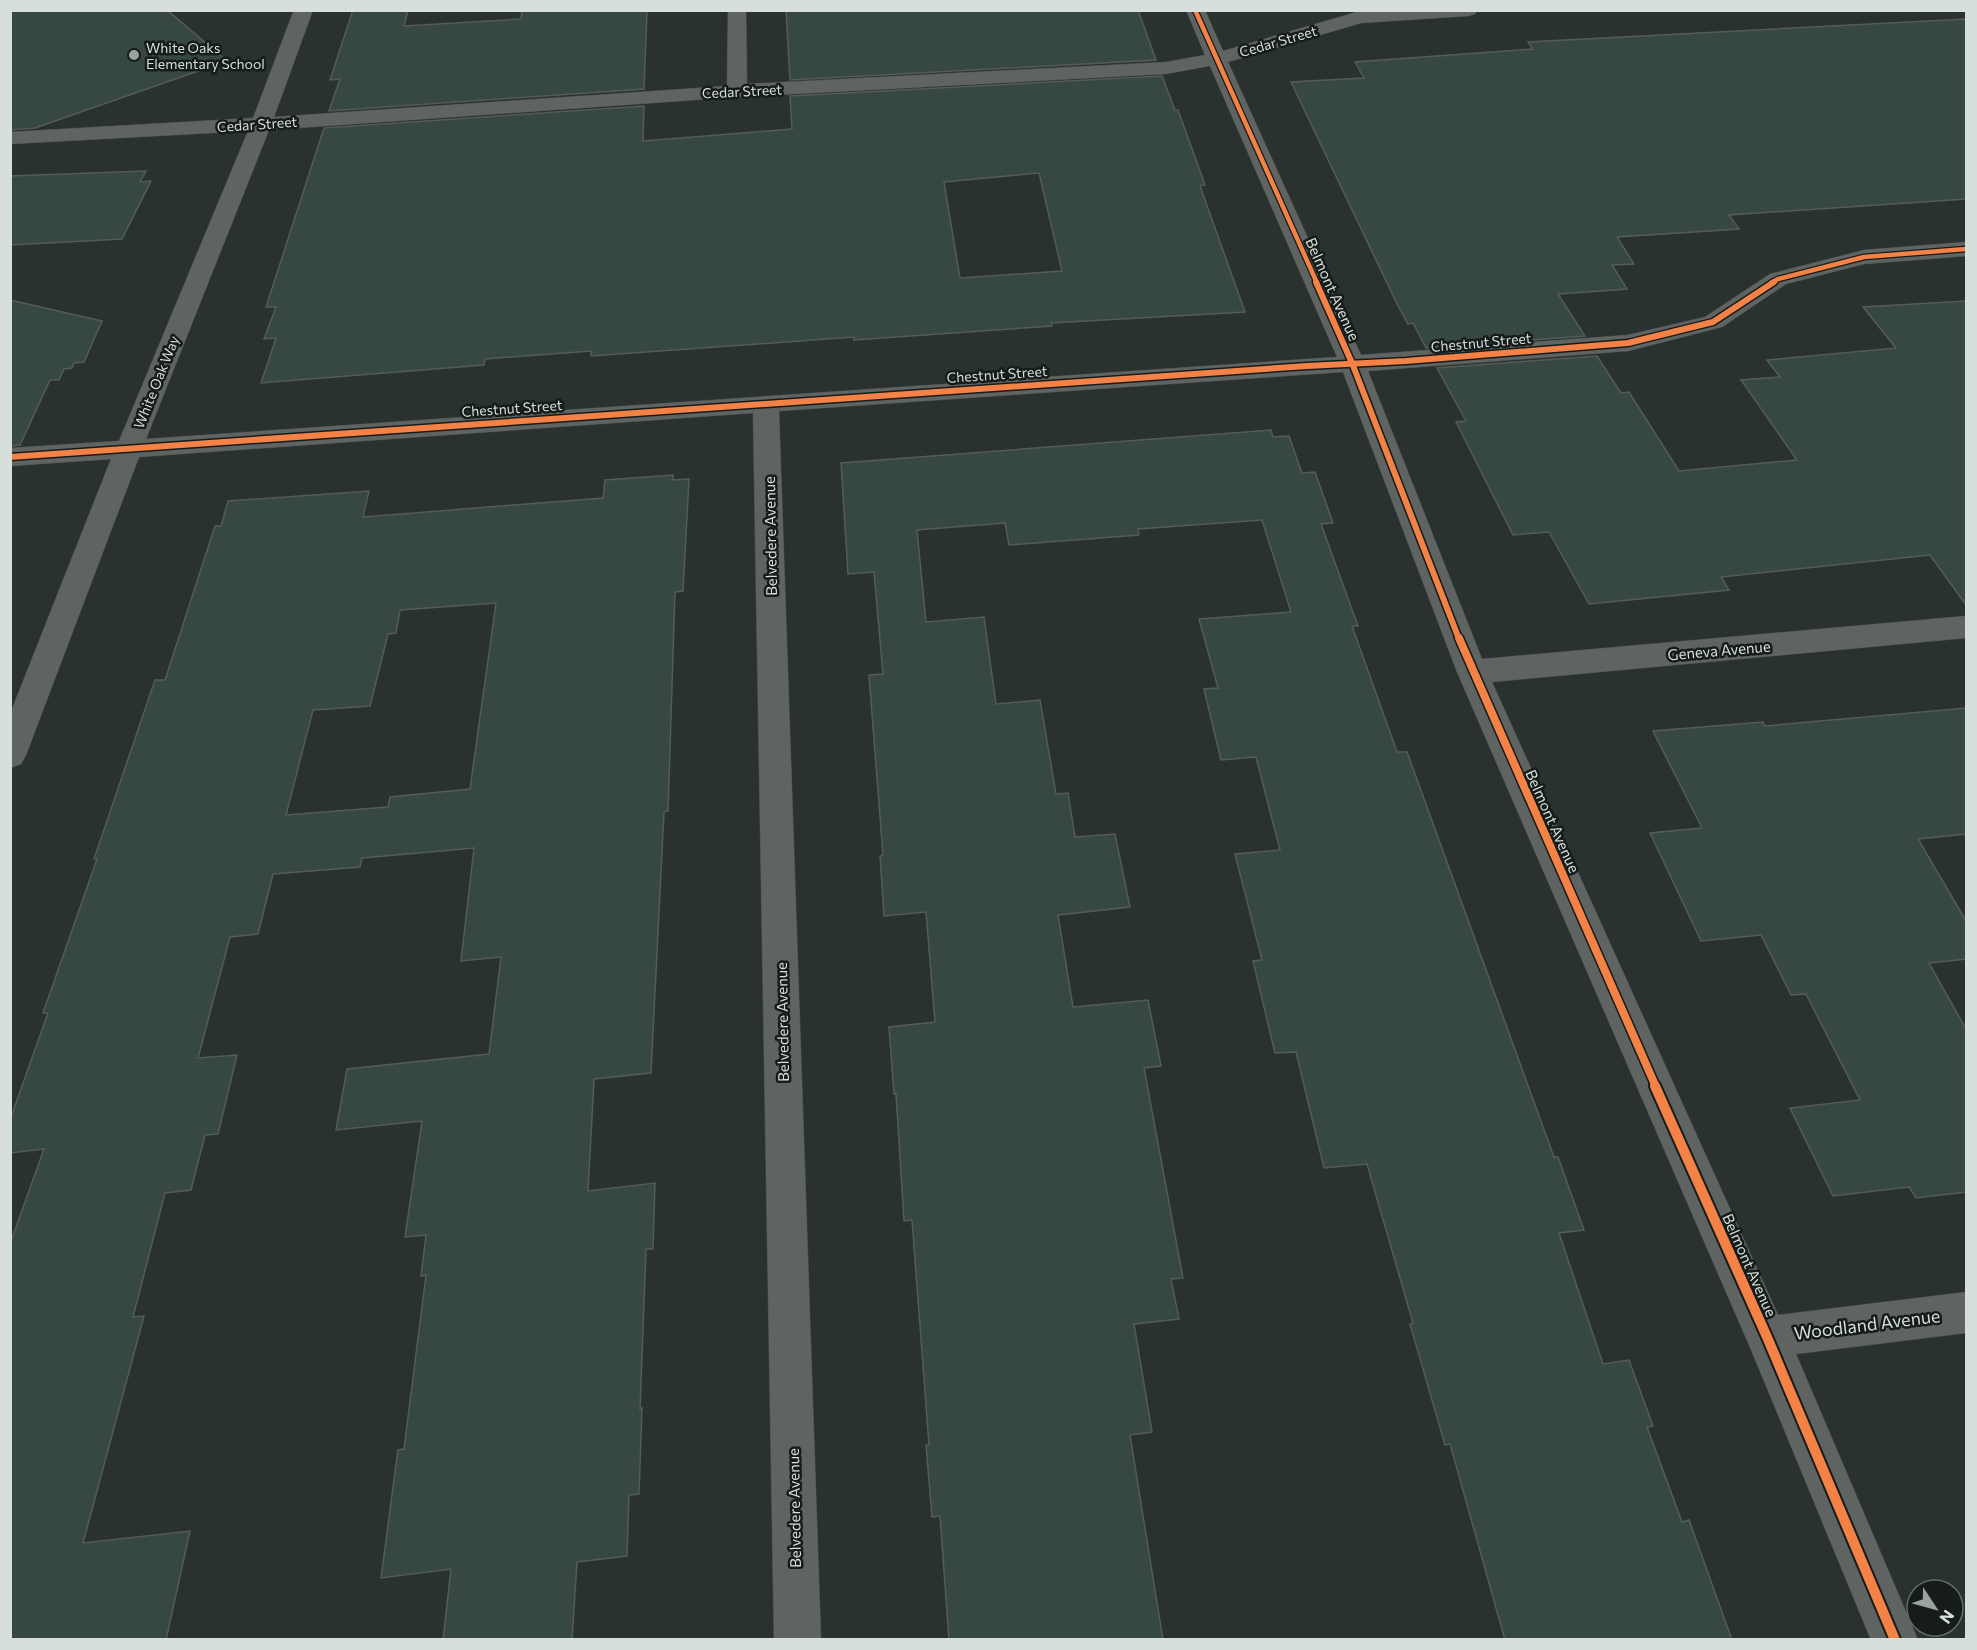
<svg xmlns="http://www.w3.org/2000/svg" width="1977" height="1650" viewBox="0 0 1977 1650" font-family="Commissioner,sans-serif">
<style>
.building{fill:#374844;stroke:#545b59;stroke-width:1.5;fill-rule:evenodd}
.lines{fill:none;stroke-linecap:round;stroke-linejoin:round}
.minor-casing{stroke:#464d4b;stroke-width:1}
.minor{fill:#5f6462;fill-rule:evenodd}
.cycleway-far3-casing{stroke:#151c19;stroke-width:7}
.cycleway-far2-casing{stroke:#151c19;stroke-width:9}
.cycleway-far1-casing{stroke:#151c19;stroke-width:11}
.cycleway-casing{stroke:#151c19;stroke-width:14}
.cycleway-far3{stroke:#f48246;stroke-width:4.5}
.cycleway-far2{stroke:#f48246;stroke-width:6}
.cycleway-far1{stroke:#f48246;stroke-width:8}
.cycleway{stroke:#f48246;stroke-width:10}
.poi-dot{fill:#9aa2a0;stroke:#151c19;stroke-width:2}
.labels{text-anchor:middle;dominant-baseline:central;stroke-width:5;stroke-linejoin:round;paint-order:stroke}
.far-street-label{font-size:14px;fill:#d6dfdc;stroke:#151c19}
.far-poi-label{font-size:14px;fill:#d6dfdc;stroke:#151c19;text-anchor:start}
.street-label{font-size:15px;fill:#d6dfdc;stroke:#151c19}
.near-street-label{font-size:18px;fill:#d6dfdc;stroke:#151c19}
</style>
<rect width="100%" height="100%" fill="#2a3230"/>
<g class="building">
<path d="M10,10H167L227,61L35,128L10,130Z"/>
<path d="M353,10H408L404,26L521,19L522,10H647L644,89L329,111L340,79L330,80Z"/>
<path d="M786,10H1138L1156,60L790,80Z"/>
<path d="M1966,19V199L1729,215L1739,229L1617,237L1634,264L1612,265L1627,289L1558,294L1585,336L1426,348L1413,323L1408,324L1398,306L1291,82L1364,78L1355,62L1533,49L1528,42Z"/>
<path d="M1162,76L1175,110H1178L1205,185L1200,186L1245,312L1051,323L1052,326L854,340V337L591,356V351L485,359L484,365L261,383L276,338L264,339L276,307H266L324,128L644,106L643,141L792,129L790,96ZM1039,173L1062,271L960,278L944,182Z"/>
<path d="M146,171L140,182L151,181L122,239L10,245V176Z"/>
<path d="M10,300L102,321L84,362L74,363L72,368L64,369L59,380H50L20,445L10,446Z"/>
<path d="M1966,301V605L1930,555L1721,577L1729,590L1589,604L1549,532L1513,535L1456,422L1466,421L1437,368L1597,356L1621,393L1629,392L1679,471L1797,460L1741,380L1780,377L1767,360L1896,348L1863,307Z"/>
<path d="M1271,430L1273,437L1289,436L1302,473L1315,472L1333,523L1321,524L1358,626H1352L1397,752H1407L1554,1157H1558L1584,1230L1559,1233L1603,1364L1629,1360L1653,1426L1647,1427L1682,1522L1689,1520L1732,1640H1505L1450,1444L1445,1445L1410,1324L1413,1323L1367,1164L1324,1168L1296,1052L1275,1053L1253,961L1262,960L1235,854L1280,850L1256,757L1221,760L1204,689L1218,688L1199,619L1291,612L1262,520L1138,529L1139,535L1009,545L1005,523L917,530L926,622L984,617L996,704L1040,700L1056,794L1068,793L1075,837L1115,834L1130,907L1058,915L1073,1007L1148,1000L1161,1066L1144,1068L1183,1278L1171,1279L1179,1319L1134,1324L1152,1432L1130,1435L1163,1640H949L940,1516L932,1517L926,1445H929L912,1220L904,1221L896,1094H894L889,1027L935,1022L926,912L884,916L880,856L883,855L869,675L883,674L874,572L848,574L841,463Z"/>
<path d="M673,475V480L689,479L683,591L675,592L668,811L664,812L651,1073L594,1079L588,1191L655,1183L653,1249H646L640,1409L642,1408L639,1494L629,1495L627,1556L577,1562L572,1640H443L451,1569L381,1578L398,1450L404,1449L426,1275L421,1276L426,1235L405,1237L422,1121L336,1130L347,1069L489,1054L501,957L461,961L474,848L362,858L360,867L273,874L258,934L230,937L198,1058L237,1055L218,1134L205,1135L191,1190L165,1193L133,1317L144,1316L83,1543L190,1531L166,1640H10V1244L44,1149L10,1153V1120L48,1013H43L97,859H94L155,680H165L215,526H221L228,501L369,491L363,517L603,498L605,480ZM496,603L470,789L390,797L388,807L286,815L313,710L370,706L388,634L396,633L400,610Z"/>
<path d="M1966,708V834L1918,839L1966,921V959L1929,963L1966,1029V1192L1916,1198L1909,1187L1833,1196L1790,1108L1860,1100L1806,994L1791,995L1761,935L1701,941L1650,833L1702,828L1653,731L1763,722L1765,726Z"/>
</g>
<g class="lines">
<defs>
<path id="minor" d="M294,10H313L274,117L727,86L728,10H746L747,84L1166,62L1205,55L1186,10H1205L1223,51L1360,11L1477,10L1475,14L1468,16L1361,23L1228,62L1361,355L1628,335L1705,317L1770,274L1864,250L1966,242V256L1864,264L1786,284L1722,327L1628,351L1368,371L1482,659L1966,616V638L1492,682L1778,1315L1966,1292V1333L1796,1354L1918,1640H1871L1752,1352L1457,672L1343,372L779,411L821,1640H774L753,413L139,457L26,755L21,764L10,768V714L111,459L10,466V448L119,441L248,131L10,144V132L253,118ZM1210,66L1337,357L146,439L269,130L737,97L1166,74Z"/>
</defs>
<use href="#minor" class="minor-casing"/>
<use href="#minor" class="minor"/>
<defs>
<g id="cycleway-far3">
<path d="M1195,10L1317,283"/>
<path d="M1771,283L1778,279L1864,257L1966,249"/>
</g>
<g id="cycleway-far2">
<path d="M1316,282L1352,363L1459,639"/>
<path d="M10,457L1307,366L1406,361L1628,343L1713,322L1774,282"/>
</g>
<path id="cycleway-far1" d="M1459,638L1656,1087"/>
<path id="cycleway" d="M1655,1086L1767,1337L1895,1640"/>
</defs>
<use href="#cycleway-far3" class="cycleway-far3-casing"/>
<use href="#cycleway-far2" class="cycleway-far2-casing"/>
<use href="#cycleway-far1" class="cycleway-far1-casing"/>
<use href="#cycleway" class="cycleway-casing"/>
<use href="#cycleway-far3" class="cycleway-far3"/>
<use href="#cycleway-far2" class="cycleway-far2"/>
<use href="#cycleway-far1" class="cycleway-far1"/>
<use href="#cycleway" class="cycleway"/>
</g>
<circle class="poi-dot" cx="134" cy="55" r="6"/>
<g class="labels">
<g class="far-street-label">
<text transform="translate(1278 41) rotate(-16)">Cedar Street</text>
<text transform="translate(742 91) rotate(-3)">Cedar Street</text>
<text transform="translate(257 124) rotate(-4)">Cedar Street</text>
<text transform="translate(1481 342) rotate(-5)">Chestnut Street</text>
<text transform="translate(997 374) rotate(-4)">Chestnut Street</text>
<text transform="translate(156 382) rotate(-68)">White Oak Way</text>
<text transform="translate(512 408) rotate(-4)">Chestnut Street</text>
</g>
<g class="far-poi-label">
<text x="146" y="47">White Oaks<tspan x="146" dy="16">Elementary School</tspan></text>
</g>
<g class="street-label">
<text transform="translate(1333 289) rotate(66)">Belmont Avenue</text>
<text transform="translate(770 536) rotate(-91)">Belvedere Avenue</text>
<text transform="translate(1719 650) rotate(-5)">Geneva Avenue</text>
<text transform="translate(1553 821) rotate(66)">Belmont Avenue</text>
<text transform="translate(782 1022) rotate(-91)">Belvedere Avenue</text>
<text transform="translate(1750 1265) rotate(66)">Belmont Avenue</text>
<text transform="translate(794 1508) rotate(-91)">Belvedere Avenue</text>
</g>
<g class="near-street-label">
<text transform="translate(1867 1324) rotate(-7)">Woodland Avenue</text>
</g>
</g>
<rect width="1977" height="1650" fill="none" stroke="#d6dfdc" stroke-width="24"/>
<g transform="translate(1935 1608) rotate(126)"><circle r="28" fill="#151c19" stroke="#626a67" stroke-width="1.5"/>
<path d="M0-4.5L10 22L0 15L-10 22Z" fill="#9aa2a0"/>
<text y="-9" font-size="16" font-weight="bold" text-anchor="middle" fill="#d6dfdc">N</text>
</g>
</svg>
